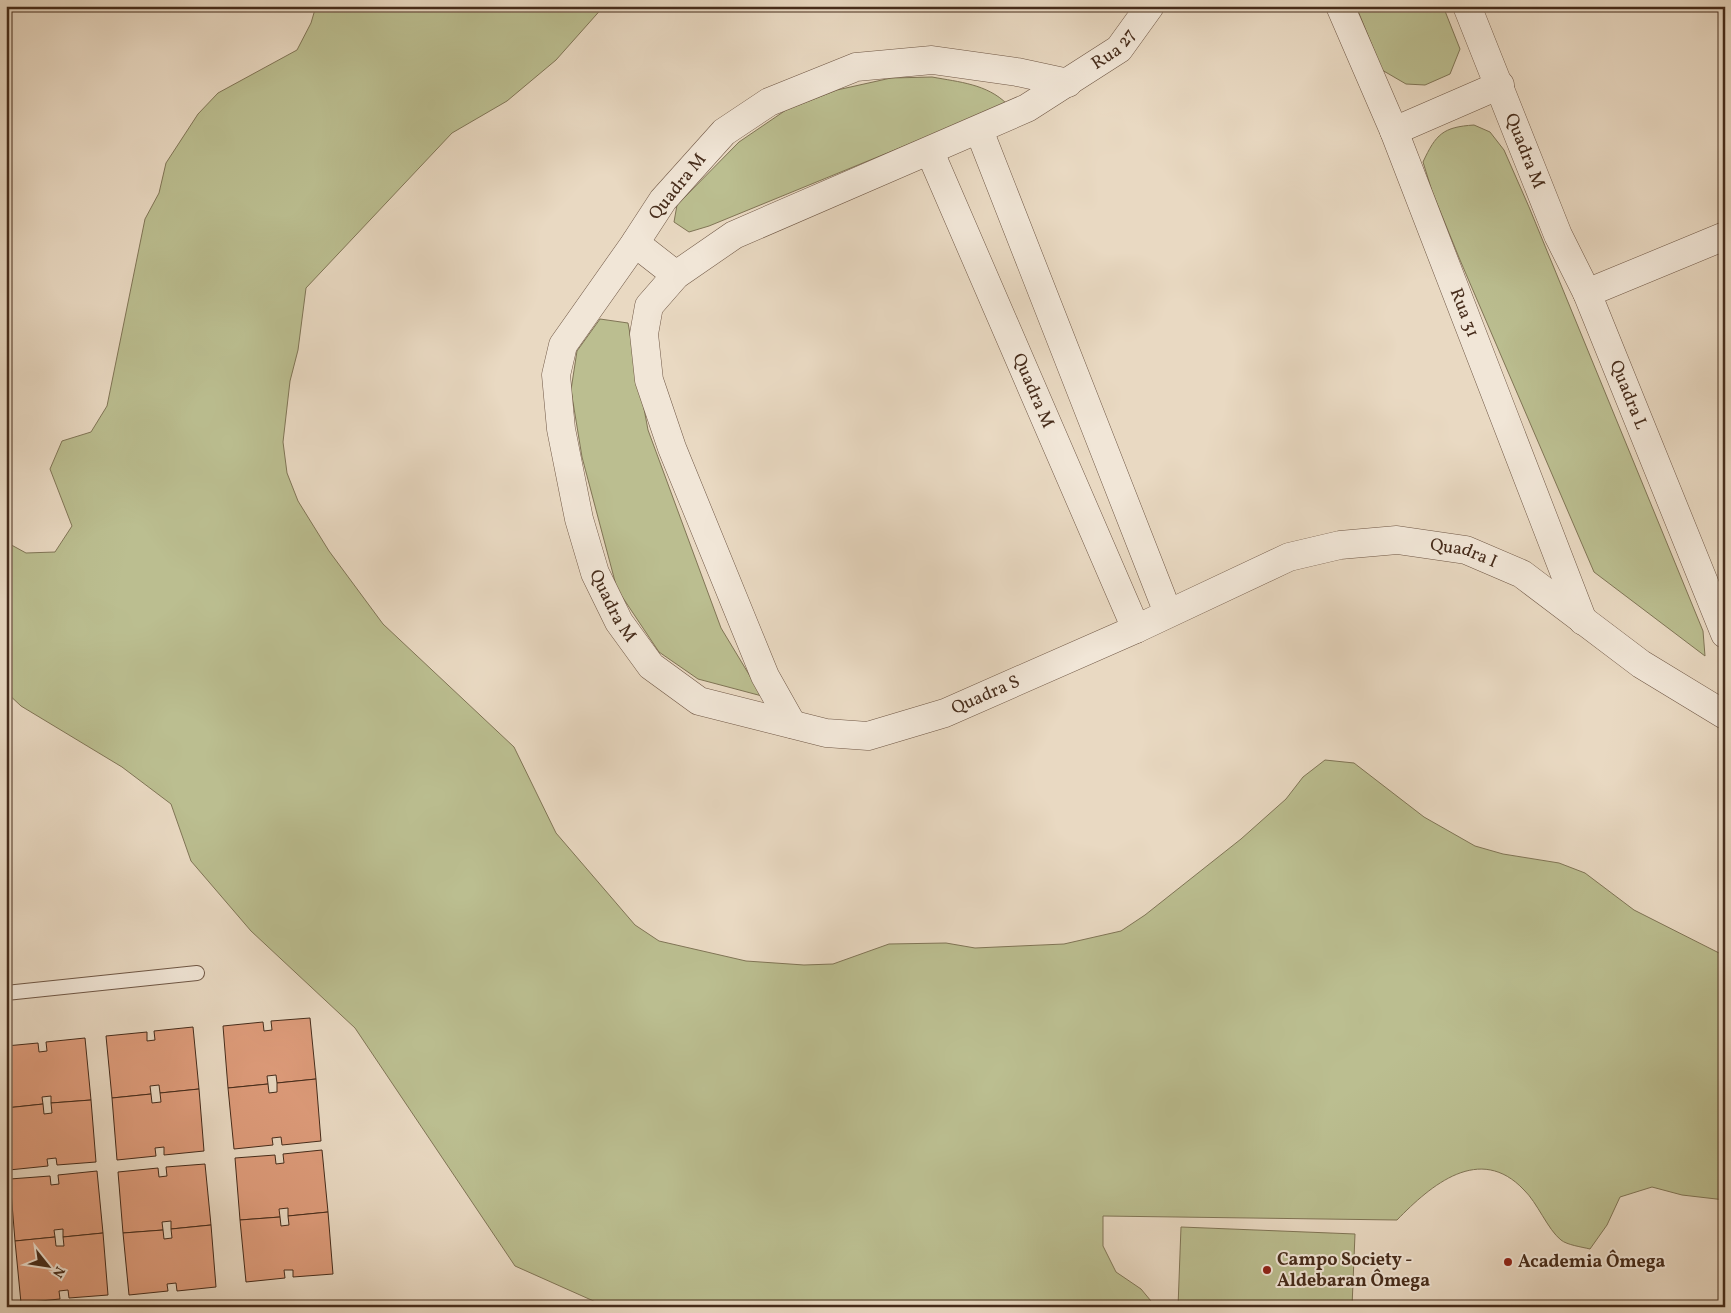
<svg xmlns="http://www.w3.org/2000/svg" width="1731" height="1313" viewBox="0 0 1731 1313" font-family="Vollkorn,serif">
<style>
.green{fill:#bbbe90;stroke:#807556}
.building{fill:#de9c7b;stroke:#462c1b}
.lines{fill:none;stroke-linecap:round;stroke-linejoin:round}
.lane-casing{stroke:#6f5745;stroke-width:16}
.street-casing{stroke:#6f5745;stroke-width:29}
.lane{stroke:#f1e6d7;stroke-width:14}
.street{stroke:#f1e6d7;stroke-width:28}
.poi-dot{fill:#8f2418;stroke:#f1e6d7;stroke-width:2}
.labels{text-anchor:middle;dominant-baseline:central;stroke-width:4;stroke-linejoin:round;paint-order:stroke}
.street-label{font-size:18px;fill:#462c1b;stroke:#f1e6d7}
.poi-label{font-size:18px;font-weight:bold;fill:#462c1b;stroke:#f1e6d7;text-anchor:start}
</style>
<rect width="100%" height="100%" fill="#e9d9c2"/>
<filter id="stains"><feTurbulence type="fractalNoise" baseFrequency=".004" numOctaves="4"/><feColorMatrix values="0 0 0 0 .2 0 0 0 0 .09 0 0 0 0 .02 0 0 0 .5 -.17"/></filter>
<radialGradient id="worn" r=".72"><stop offset=".6" stop-color="#630" stop-opacity="0"/><stop offset="1" stop-color="#630" stop-opacity=".3"/></radialGradient>
<g class="green">
<path d="M316,6H604L556,60L507,101L452,133L306,288L298,350L290,381L283,442L287,473L298,501L329,551L383,624L514,747L556,833L635,925L659,941L746,961L804,965L833,964L889,944L946,943L975,948L1064,944L1121,931L1145,915L1241,839L1286,799L1303,777L1325,760L1354,763L1424,817L1475,846L1503,854L1559,863L1585,873L1634,910L1725,956V1200L1682,1195L1652,1187L1620,1197L1607,1225L1590,1249C1582,1247 1567,1245 1561,1240C1548,1230 1537,1202 1524,1190C1480,1143 1431,1185 1397,1220L1103,1216V1246L1116,1272L1141,1289L1156,1307H607L515,1266L355,1028L251,931L191,861L171,804L122,767L21,706L6,692V542L26,553L55,552L72,526L50,469L62,441L91,432L107,406L145,219L159,193L166,163L198,114L218,93L297,50L311,23Z"/>
<path d="M1356,6H1443L1460,49L1450,74L1425,85L1406,84L1382,70Z"/>
<path d="M932,77C959,82 987,84 1007,104L709,226L689,232L674,222L677,205L739,142L786,110L837,90L891,78Z"/>
<path d="M1474,125L1490,132L1504,150L1529,207L1703,631L1705,656L1594,572L1460,260L1432,191L1423,162C1436,134 1443,127 1474,125Z"/>
<path d="M600,319L628,323L648,430L721,628L762,696L698,679L659,652L617,589L582,457L571,390L577,351Z"/>
<path d="M1181,1227L1355,1234L1352,1307H1178Z"/>
</g>
<g class="building">
<path d="M310,1018L316,1079L277,1083L276,1075L267,1076L268,1084L228,1088L223,1026L263,1022L264,1031L272,1030L271,1021Z"/>
<path d="M193,1027L199,1089L160,1093L159,1085L150,1086L151,1094L112,1098L106,1036L147,1032V1041L155,1040L154,1031Z"/>
<path d="M85,1038L91,1100L51,1103V1096L42,1097L43,1104L6,1108V1046L38,1043L39,1052L47,1051L46,1042Z"/>
<path d="M316,1079L321,1141L282,1145L281,1137L272,1138L273,1145L234,1149L228,1088L268,1084L269,1093L277,1092V1083Z"/>
<path d="M199,1089L204,1151L164,1155V1147L155,1148L156,1156L117,1160L112,1098L151,1094L152,1103L161,1102L160,1093Z"/>
<path d="M91,1100L96,1162L57,1165L56,1158L47,1159L48,1166L9,1170L6,1108L43,1104L44,1114L52,1113L51,1103Z"/>
<path d="M322,1150L328,1212L288,1216V1208L279,1209L280,1217L240,1220L235,1158L275,1155L276,1164L284,1163L283,1154Z"/>
<path d="M205,1164L211,1225L171,1229V1221L162,1222L163,1230L123,1233L118,1172L158,1168L159,1177L167,1176L166,1167Z"/>
<path d="M97,1171L103,1233L63,1237V1229L54,1230L55,1237L15,1241L10,1179L50,1176L51,1185L59,1184L58,1175Z"/>
<path d="M328,1212L333,1274L293,1277V1270H284L285,1278L246,1282L240,1220L280,1217L281,1226L289,1225L288,1216Z"/>
<path d="M211,1225L216,1287L177,1291L176,1283L167,1284L168,1291L129,1295L123,1233L163,1230L164,1239L172,1238L171,1229Z"/>
<path d="M103,1233L108,1295L69,1298L68,1290L59,1291L60,1299L21,1303L15,1241L55,1237L56,1246H64L63,1237Z"/>
</g>
<g class="lines">
<defs>
<path id="lane" d="M6,993L197,973"/>
<g id="street">
<path id="s1" d="M1340,6L1394,131L1583,621"/>
<path id="s2" d="M1467,6L1558,235L1587,293L1725,634"/>
<path id="s3" d="M1068,83L1017,72L932,60L856,67L769,102L724,132L663,200L635,243L563,345L556,375L561,429L579,519L595,573L619,622L651,666L699,701L826,733L868,736L945,713L1136,629L1289,557L1340,545L1397,540L1466,550L1522,574L1641,664L1725,715"/>
<path d="M979,130L1168,613"/>
<path d="M1394,131L1500,85"/>
<path id="s4" d="M930,152L1136,629"/>
<path d="M635,243L676,275"/>
<path d="M1587,293L1725,236"/>
<path id="s5" d="M792,724L765,676L672,448L649,380L644,334L649,306L676,275L734,235L1027,108L1119,49L1150,6"/>
</g>
</defs>
<use href="#lane" class="lane-casing"/>
<use href="#street" class="street-casing"/>
<use href="#lane" class="lane"/>
<use href="#street" class="street"/>
</g>
<g class="poi-dot">
<circle cx="1508" cy="1262" r="5"/>
<circle cx="1267" cy="1270" r="5"/>
</g>
<g class="labels">
<g class="street-label">
<text stroke="none"><textPath href="#s5" startOffset="984">Rua 27</textPath></text>
<text stroke="none"><textPath href="#s2" startOffset="156">Quadra M</textPath></text>
<text transform="translate(678 187) rotate(-51)">Quadra M</text>
<text stroke="none"><textPath href="#s1" startOffset="331">Rua 31</textPath></text>
<text stroke="none"><textPath href="#s4" startOffset="260">Quadra M</textPath></text>
<text stroke="none"><textPath href="#s2" startOffset="421">Quadra L</textPath></text>
<text stroke="none"><textPath href="#s3" startOffset="1840">Quadra I</textPath></text>
<text stroke="none"><textPath href="#s3" startOffset="900">Quadra M</textPath></text>
<text stroke="none"><textPath href="#s3" startOffset="1329">Quadra S</textPath></text>
</g>
<g class="poi-label">
<text x="1277" y="1260">Campo Society -<tspan x="1277" dy="21">Aldebaran Ômega</tspan></text>
<text x="1518" y="1262">Academia Ômega</text>
</g>
</g>
<rect width="1731" height="1313" fill="none" stroke="#e9d9c2" stroke-width="25"/>
<rect x="8" y="8" width="1716" height="1298" fill="none" stroke="#462c1b" stroke-width="2.5"/>
<rect x="12" y="12" width="1706" height="1288" fill="none" stroke="#462c1b"/>
<g transform="translate(48 1266) rotate(120)" stroke="#f1e6d7" stroke-width="4" paint-order="stroke">
<path d="M0-4L9 19L0 12L-9 19Z" fill="#462c1b"/>
<text y="-8" font-size="14" font-weight="bold" text-anchor="middle" fill="#462c1b">N</text>
</g>
<rect width="100%" height="100%" filter="url(#stains)"/>
<rect width="100%" height="100%" fill="url(#worn)"/>
</svg>
